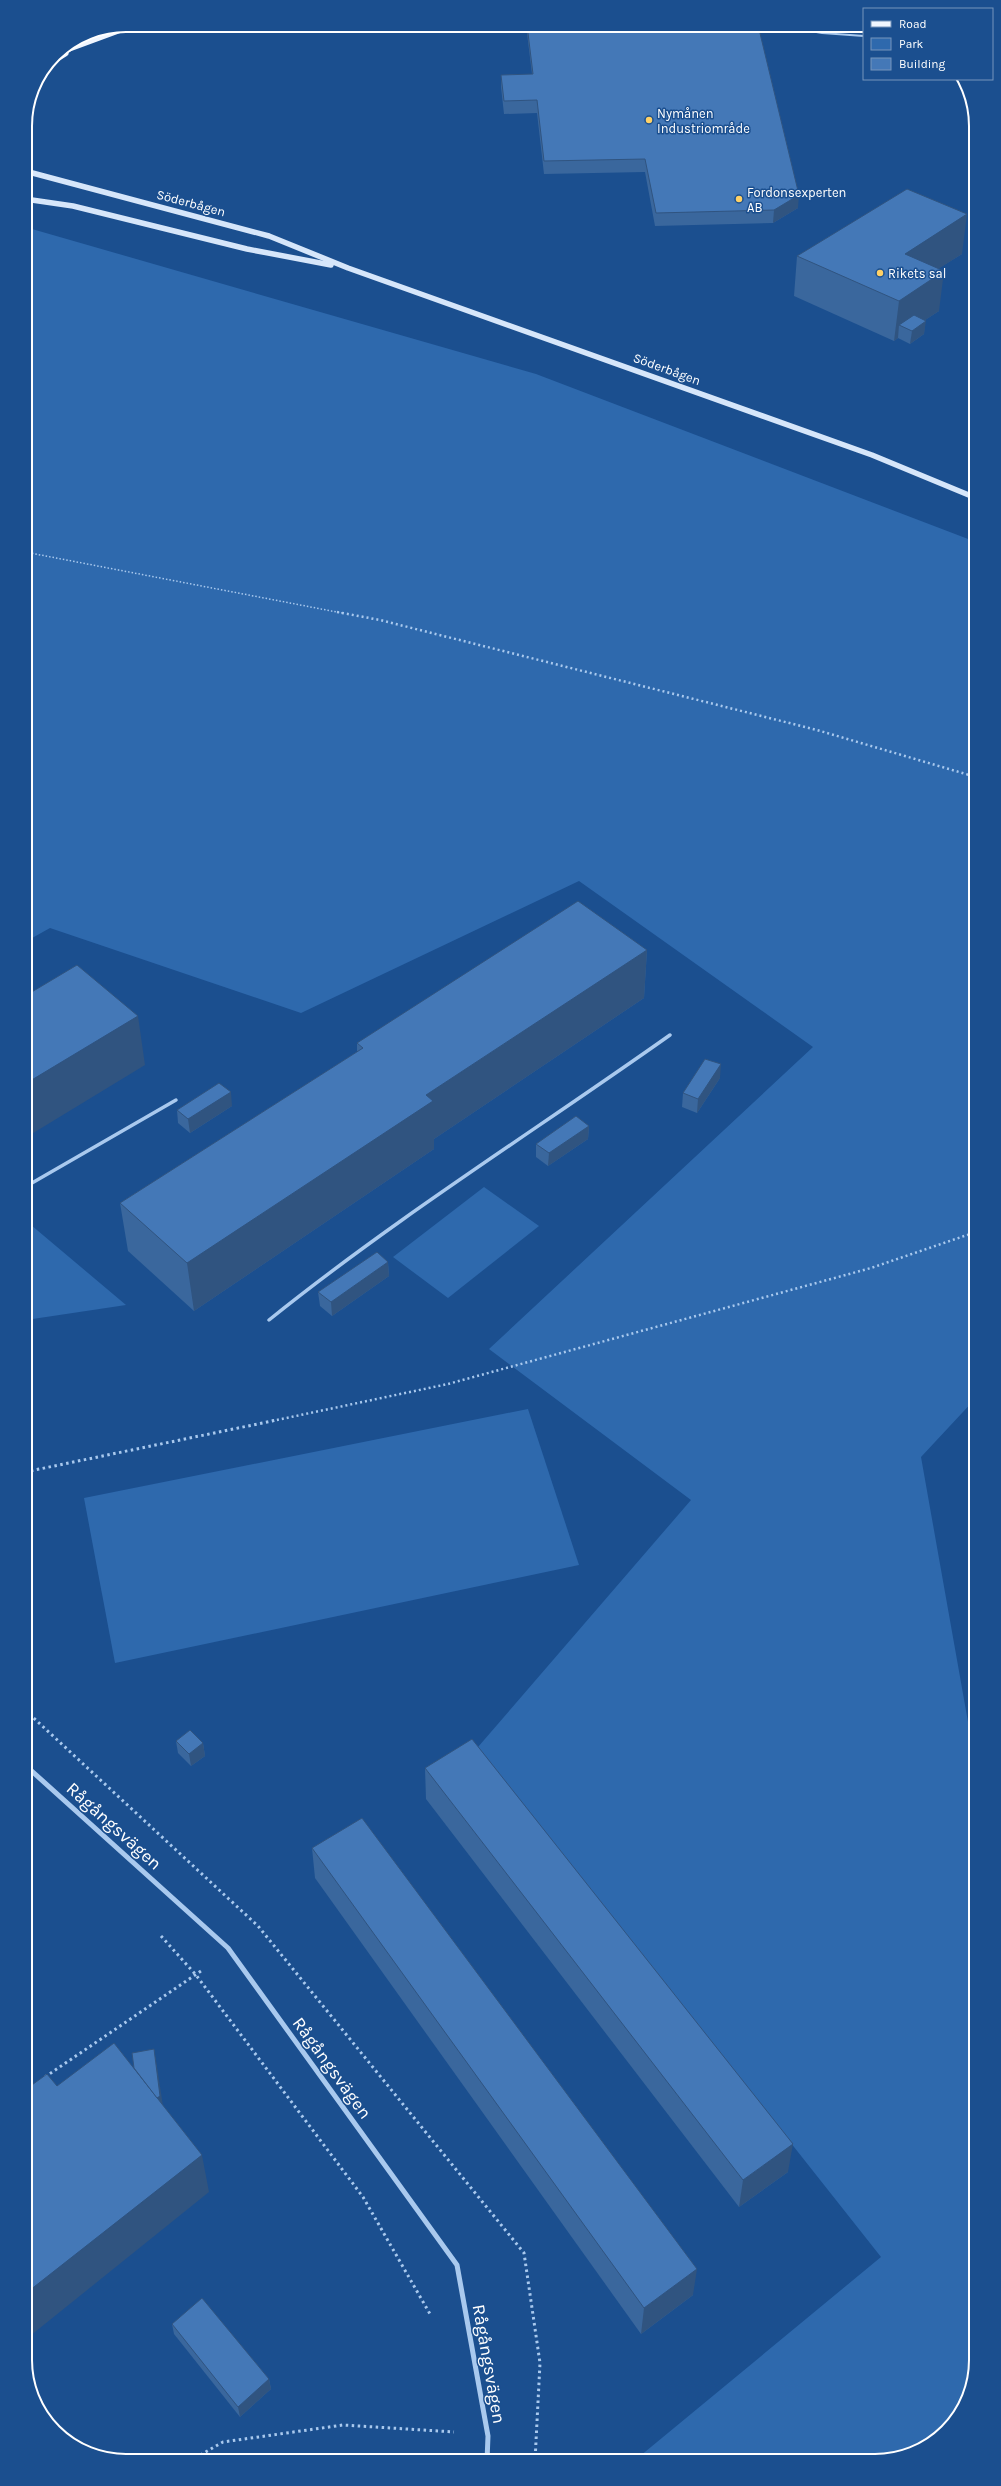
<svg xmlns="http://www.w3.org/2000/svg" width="1001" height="2486" viewBox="0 0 1001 2486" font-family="Karla,sans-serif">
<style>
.green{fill:#2e69ad}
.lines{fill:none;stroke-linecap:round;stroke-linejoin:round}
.path-far2{stroke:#a9c9ee;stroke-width:1.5;stroke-dasharray:1.5 2;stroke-linecap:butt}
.path-far1{stroke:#a9c9ee;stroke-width:2.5;stroke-dasharray:2 3;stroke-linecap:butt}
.path{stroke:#a9c9ee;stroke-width:3;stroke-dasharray:2.5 3.5;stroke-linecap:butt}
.lane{stroke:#a9c9ee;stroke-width:2}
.street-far1{stroke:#a9c9ee;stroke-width:3.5}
.street{stroke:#a9c9ee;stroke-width:5}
.secondary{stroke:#d6e6fa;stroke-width:5.5}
.primary{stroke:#f0f6ff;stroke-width:7}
.wall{fill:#3a679d}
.shaded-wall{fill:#305480}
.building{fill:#4478b7;stroke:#305480}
.poi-dot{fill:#ffd166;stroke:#1b4f8f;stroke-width:1.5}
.labels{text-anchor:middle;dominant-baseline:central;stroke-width:3;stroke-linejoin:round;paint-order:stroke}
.far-poi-label{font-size:13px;fill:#fff;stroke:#1b4f8f;text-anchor:start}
.far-street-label{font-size:13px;fill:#fff;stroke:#1b4f8f}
.near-street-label{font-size:18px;fill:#fff;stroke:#1b4f8f}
.rim{fill:none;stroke:#fff;stroke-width:2}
</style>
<rect width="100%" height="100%" fill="#1b4f8f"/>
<g class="green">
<path d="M25,227L536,374L976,542V1398L921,1457L976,1767V2361L971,2393L955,2421L907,2456L875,2461H634L881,2257L478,1747L691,1500L489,1349L813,1047L579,881L301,1013L50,928L25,942Z"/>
<path d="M484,1187L539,1226L448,1298L393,1257Z"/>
<path d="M31,1225L126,1305L26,1320L25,1229Z"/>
<path d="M528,1409L579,1565L115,1663L84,1498Z"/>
</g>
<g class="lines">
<path class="path-far2" d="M25,552L342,613"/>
<g class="path-far1">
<path d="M337,612L380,620L817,730L976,777"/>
<path d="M272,1421L448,1384L871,1268L976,1232"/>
</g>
<g class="path">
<path d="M25,1472L277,1420"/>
<path d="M25,1710L258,1926L524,2253L540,2363L535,2461"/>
<path d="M161,1936L196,1975L363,2197L430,2314"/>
<path d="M45,2077L201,1971"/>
<path d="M190,2461L223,2442L343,2425L454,2432"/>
</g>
<g class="lane">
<path d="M639,25L668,27"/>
<path d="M777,25L822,33L864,36"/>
<path d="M686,26L702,25"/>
</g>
<g class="street-far1">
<path d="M25,1187L176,1100"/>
<path d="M269,1320C397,1217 536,1130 670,1035"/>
</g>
<path class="street" d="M25,1765L228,1948L457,2265L488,2436L487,2461"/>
<g class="secondary">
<path d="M25,171L269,236L348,268L872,455L976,498"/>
<path d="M25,199L73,206L247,249L331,265"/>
</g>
<g class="primary">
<path d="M56,53L132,25"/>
<path d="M49,63L65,53"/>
</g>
</g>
<g class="wall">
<path d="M526,25H589V28H610V25L630,27L798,208L773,223L655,226L645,172L544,174L537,113L504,114L501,87V75L532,74Z"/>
<path d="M962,254L939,268V311L925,320L924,334L910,344L898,338L894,341L794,296L797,256Z"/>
<path d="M647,950L644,998L434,1139V1149L194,1311L128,1251L120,1203L357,1052V1043Z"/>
<path d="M720,1078L697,1113L682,1107L683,1093Z"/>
<path d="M232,1106L190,1133L178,1123L177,1110Z"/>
<path d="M589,1126L588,1139L548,1166L536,1157V1144Z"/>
<path d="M388,1262L389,1276L332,1316L320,1306L318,1292Z"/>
<path d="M176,1741L203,1743L205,1756L191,1766L178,1753Z"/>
<path d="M425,1768L788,2172L739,2207L426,1799Z"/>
<path d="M312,1848L693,2295L641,2334L315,1878Z"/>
<path d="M172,2324L269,2379L271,2389L240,2417L174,2334Z"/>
</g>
<g class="shaded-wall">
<path d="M799,195L798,208L773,223L774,210Z"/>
<path d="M967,214L962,254L900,293L905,254Z"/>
<path d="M944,271L939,311L910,330L899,325L898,338L894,341L899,301Z"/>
<path d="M926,321L924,334L910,344L912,331Z"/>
<path d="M647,950L644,998L434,1139V1149L194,1311L187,1263L426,1095Z"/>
<path d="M138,1016L145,1065L25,1138V1084Z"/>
<path d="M721,1064L720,1078L697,1113L698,1099Z"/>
<path d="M231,1092L232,1106L190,1133L188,1119Z"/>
<path d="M589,1126L588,1139L548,1166L549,1153Z"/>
<path d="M388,1262L389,1276L332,1316L331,1302Z"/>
<path d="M203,1743L205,1756L191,1766L189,1754Z"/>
<path d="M154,2049L156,2060L163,2106L151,2117Z"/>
<path d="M793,2144L788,2172L739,2207L743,2180Z"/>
<path d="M202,2155L209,2192L25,2340V2294Z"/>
<path d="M697,2269L693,2295L641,2334L644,2308Z"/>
<path d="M269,2379L271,2389L240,2417L238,2407Z"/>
</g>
<g class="building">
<path d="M527,25H578L579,29L610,28V25H630V27L727,25H758L799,195L774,210L656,213L645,159L544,161L537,100L504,101L501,75L533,74Z"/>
<path d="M907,189L967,214L905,254L944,271L899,301L797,256Z"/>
<path d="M914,315L926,321L912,331L899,325Z"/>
<path d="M578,901L647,950L426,1095L433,1101L187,1263L120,1203L363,1048L357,1043Z"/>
<path d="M77,965L138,1016L25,1084V996Z"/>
<path d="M705,1059L721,1064L698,1099L683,1093Z"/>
<path d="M219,1083L231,1092L188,1119L177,1110Z"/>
<path d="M576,1116L589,1126L549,1153L536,1144Z"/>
<path d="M377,1252L388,1262L331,1302L318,1292Z"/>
<path d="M190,1730L203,1743L189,1754L176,1741Z"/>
<path d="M472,1739L793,2144L743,2180L425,1768Z"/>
<path d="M362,1818L697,2269L644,2308L312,1848Z"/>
<path d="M114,2043L202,2155L25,2294V2090L47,2074L57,2086Z"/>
<path d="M154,2049L160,2096L157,2098L134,2068L132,2053Z"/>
<path d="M202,2298L269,2379L238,2407L172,2324Z"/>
</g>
<g class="poi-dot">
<circle cx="649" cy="120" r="4"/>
<circle cx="739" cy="199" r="4"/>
<circle cx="880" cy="273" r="4"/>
</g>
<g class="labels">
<g class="far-poi-label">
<text x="657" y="113">Nymånen<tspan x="657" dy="15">Industriområde</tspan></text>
<text x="747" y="192">Fordonsexperten<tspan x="747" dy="15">AB</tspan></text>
<text x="888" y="273">Rikets sal</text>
</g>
<g class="far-street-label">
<text transform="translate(191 203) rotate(15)">Söderbågen</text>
<text transform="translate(667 369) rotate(20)">Söderbågen</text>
</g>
<g class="near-street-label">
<text transform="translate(114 1826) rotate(42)">Rågångsvägen</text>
<text transform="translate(332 2068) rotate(54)">Rågångsvägen</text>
<text transform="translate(489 2364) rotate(80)">Rågångsvägen</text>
</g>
</g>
<path d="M0 0H1001V2486H0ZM126 32H875A94 94 0 0 1 969 126V2360A94 94 0 0 1 875 2454H126A94 94 0 0 1 32 2360V126A94 94 0 0 1 126 32Z" fill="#1b4f8f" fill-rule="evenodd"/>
<path class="rim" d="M126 32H875A94 94 0 0 1 969 126V2360A94 94 0 0 1 875 2454H126A94 94 0 0 1 32 2360V126A94 94 0 0 1 126 32Z"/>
<rect x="863" y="8" width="130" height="72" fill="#1b4f8f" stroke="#7695bc"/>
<rect x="871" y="21" width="20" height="6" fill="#f0f6ff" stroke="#7695bc"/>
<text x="899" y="28" font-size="12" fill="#ffffff">Road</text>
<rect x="871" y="38" width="20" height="12" fill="#2e69ad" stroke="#7695bc"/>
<text x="899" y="48" font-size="12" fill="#ffffff">Park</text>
<rect x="871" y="58" width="20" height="12" fill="#4478b7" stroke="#7695bc"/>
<text x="899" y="68" font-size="12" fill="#ffffff">Building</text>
</svg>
